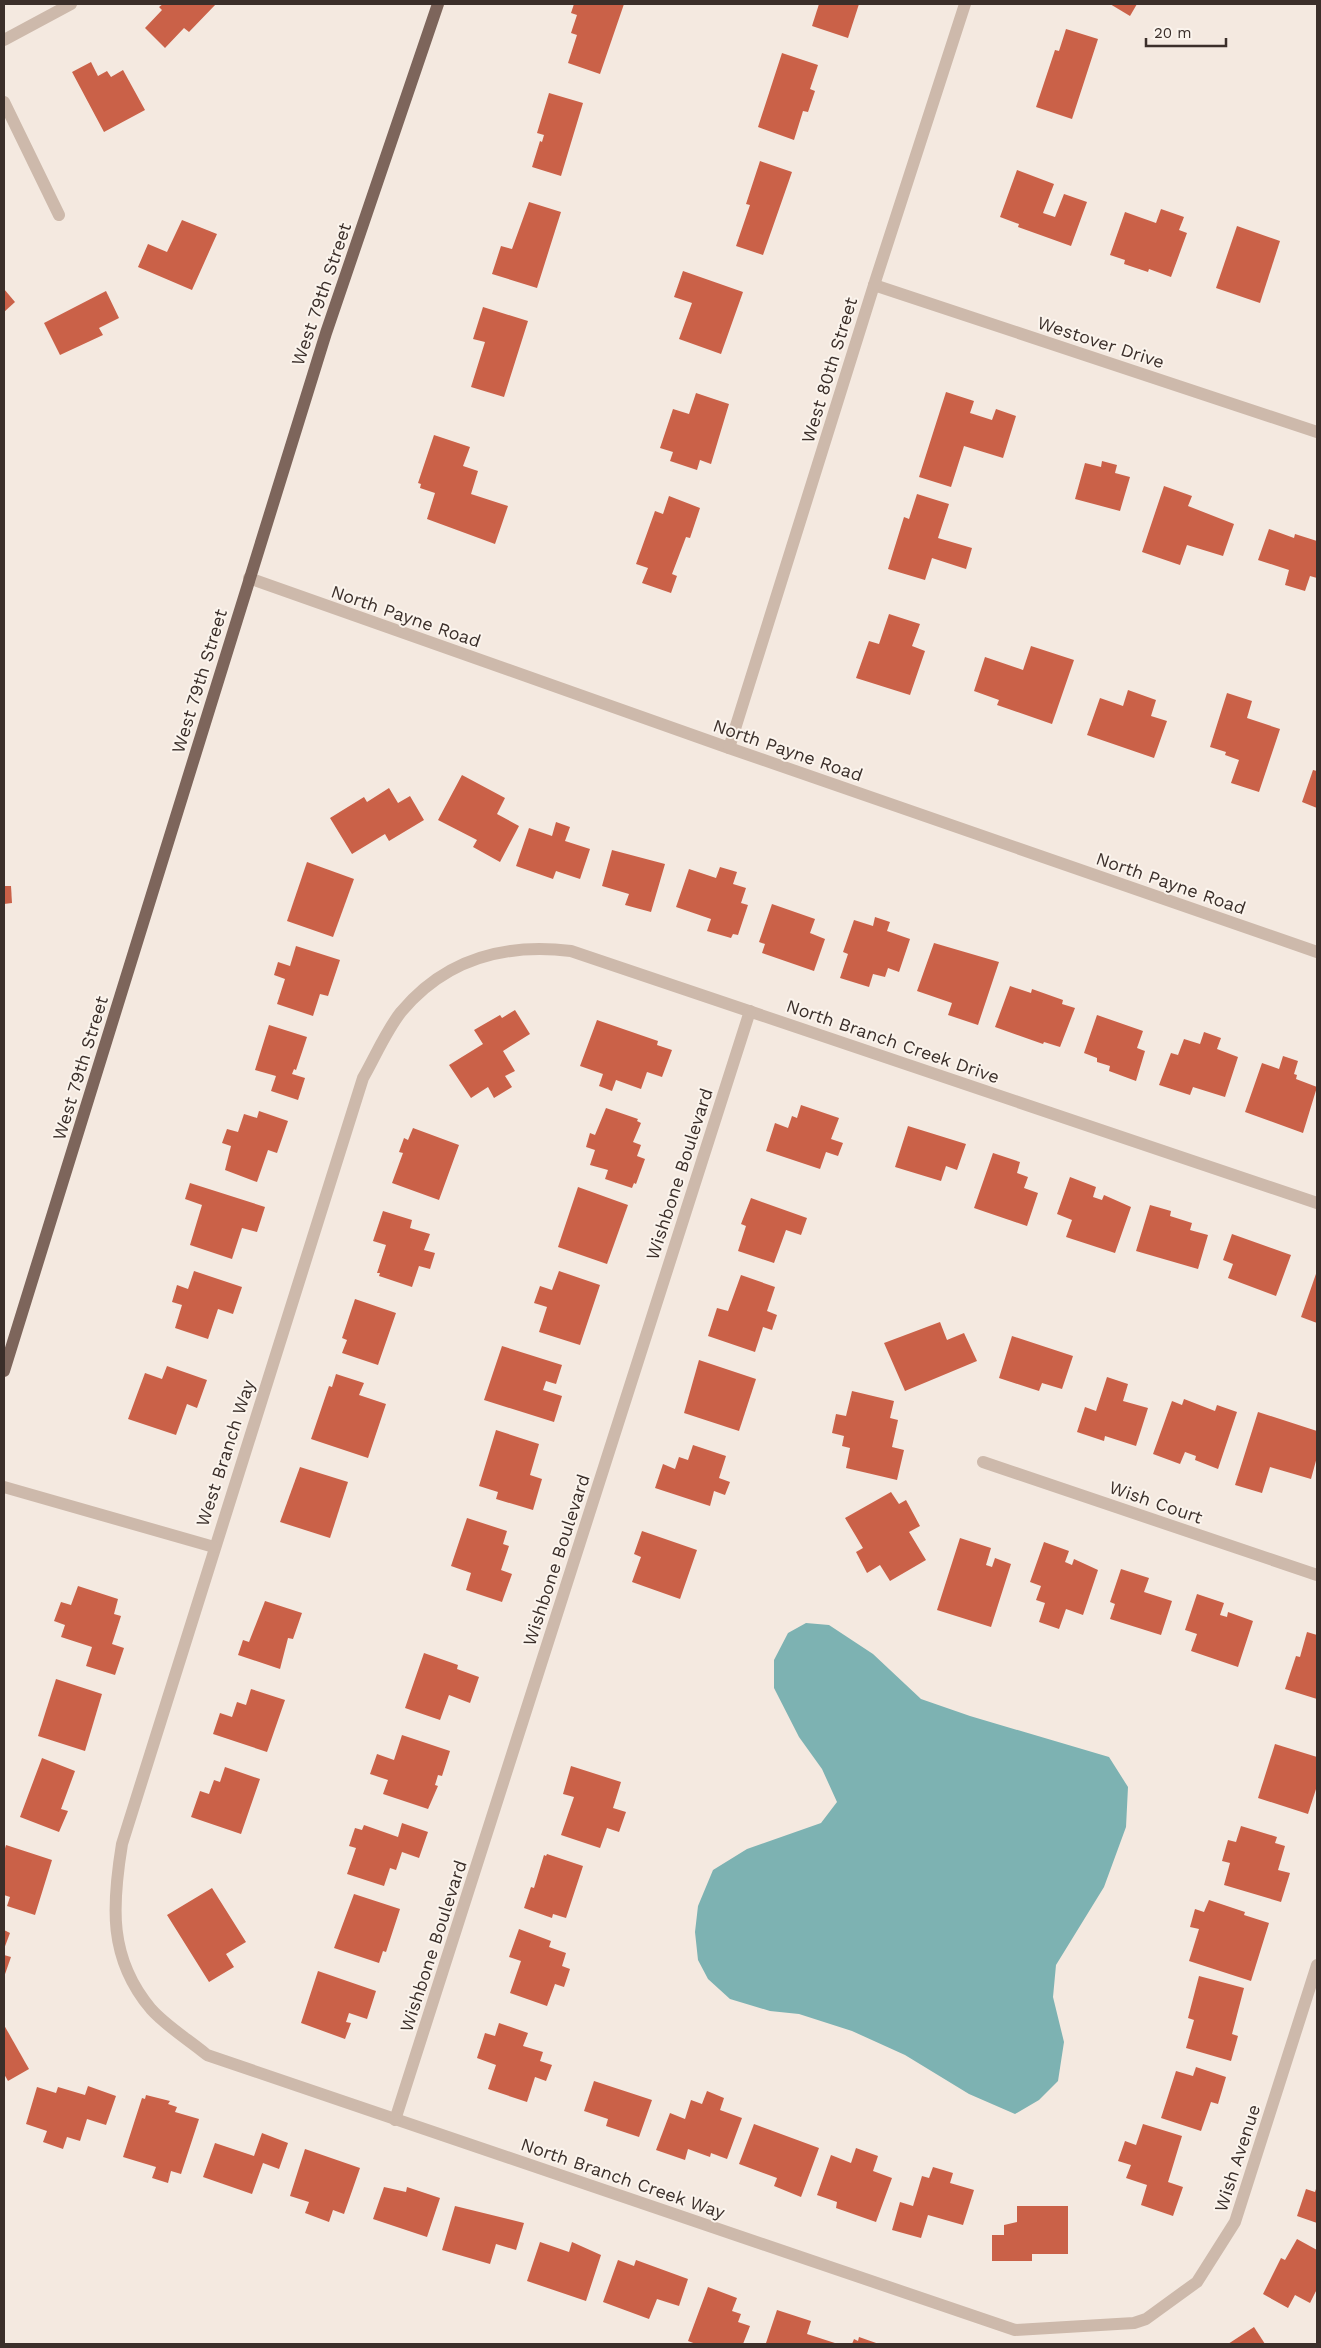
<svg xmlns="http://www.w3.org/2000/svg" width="1321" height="2348" viewBox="0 0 1321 2348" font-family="'Work Sans',sans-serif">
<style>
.water{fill:#7db2b2}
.building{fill:#ca6148}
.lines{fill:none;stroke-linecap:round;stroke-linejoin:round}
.minor{stroke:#cdb9ab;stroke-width:12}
.major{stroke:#7d655b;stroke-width:12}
.labels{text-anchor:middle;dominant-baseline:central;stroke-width:4;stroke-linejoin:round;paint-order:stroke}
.street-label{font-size:18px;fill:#3b2f2a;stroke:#fbf4ed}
</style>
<rect width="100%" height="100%" fill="#f4e9e0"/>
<path class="water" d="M806,1623L829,1625L873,1654L921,1699L970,1716L1109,1757L1128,1787L1126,1827L1104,1887L1056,1965L1053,1997L1064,2042L1058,2081L1039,2100L1015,2114L969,2094L905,2055L852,2031L799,2014L770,2011L730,1999L708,1979L698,1960L695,1932L698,1906L713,1870L747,1849L821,1823L837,1802L822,1769L799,1737L774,1688V1660L788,1633Z"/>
<g class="building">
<path d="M163,4H216L189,32L184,28L165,48L145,28L162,10L159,7Z"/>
<path d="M574,4H624L600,74L568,63L577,35L571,33L577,15L571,13Z"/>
<path d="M819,4H859L848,38L812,26Z"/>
<path d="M1110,4H1137L1130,16Z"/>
<path d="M1066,29L1098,39L1072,119L1036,107L1055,50L1059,51Z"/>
<path d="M782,53L818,65L810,89L815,91L808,112L803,111L794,140L758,127Z"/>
<path d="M91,62L98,76L107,71L111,77L123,70L145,110L104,132L72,72Z"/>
<path d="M549,93L583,103L561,176L532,167L540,141L542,142L544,135L537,133Z"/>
<path d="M760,161L792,172L763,255L736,246L750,205L746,204Z"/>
<path d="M1017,170L1054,184L1043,213L1055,217L1064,194L1087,202L1071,246L1018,227L1019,224L1000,217Z"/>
<path d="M529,202L561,212L537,288L492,274L501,246L512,249Z"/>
<path d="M1161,209L1184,217L1179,230L1187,233L1171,277L1149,269L1148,272L1124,264L1125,260L1110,255L1125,212L1156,223Z"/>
<path d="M182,220L217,234L192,290L138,267L148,244L167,252Z"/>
<path d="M1237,226L1280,241L1260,303L1216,288Z"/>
<path d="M683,271L743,292L721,354L679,339L692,303L674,297Z"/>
<path d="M4,289L15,302L4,312Z"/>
<path d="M106,291L119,318L99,328L103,335L60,355L44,323Z"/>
<path d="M483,307L528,321L504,397L471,387L485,342L473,339Z"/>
<path d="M946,392L974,401L970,413L992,420L996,409L1016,416L1003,458L964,446L951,487L919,477Z"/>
<path d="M696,393L729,404L711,464L700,460L697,470L670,461L673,452L660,448L673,409L689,414Z"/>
<path d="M434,435L470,447L463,466L478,471L471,494L508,506L495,544L427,519L435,493L420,488L421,484L418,483Z"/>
<path d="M1102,461L1117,465L1115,473L1130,477L1120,511L1075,499L1085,463L1101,467Z"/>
<path d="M1164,486L1192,496L1188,506L1234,524L1223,556L1187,545L1180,565L1142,552Z"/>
<path d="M917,494L949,504L938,538L972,548L966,569L932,558L925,580L888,569L904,517L909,519Z"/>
<path d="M669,496L700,508L690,538L686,537L672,574L677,576L671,593L642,583L648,568L636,564L655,511L663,514Z"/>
<path d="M1269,529L1294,538L1295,534L1317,541V578L1310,576L1305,591L1285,585L1289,570L1258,560Z"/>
<path d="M889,614L920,624L912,646L925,651L910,695L856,678L869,641L879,644Z"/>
<path d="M1031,646L1074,660L1052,724L997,705L999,700L974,691L985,657L1023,670Z"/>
<path d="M1128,690L1156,700L1151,716L1167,721L1154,758L1087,735L1100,698L1123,706Z"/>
<path d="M1227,693L1252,701L1247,718L1280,729L1259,792L1231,783L1239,760L1225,755L1226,752L1210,747Z"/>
<path d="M1313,770L1317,771V808L1302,802Z"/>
<path d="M462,775L505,798L497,814L519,826L500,862L473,847L477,840L438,820Z"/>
<path d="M389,788L398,803L410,796L424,820L389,841L385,834L352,854L330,818L364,797L367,802Z"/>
<path d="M556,822L570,827L565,841L590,849L580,879L556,871L553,879L516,866L529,828L552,836Z"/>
<path d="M612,850L665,864L651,912L625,905L629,894L602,886Z"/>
<path d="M307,862L354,879L333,937L287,921Z"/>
<path d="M720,867L737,872L733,884L746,888L741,903L748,905L738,935L733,934L731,938L707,931L711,919L676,907L689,869L716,878Z"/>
<path d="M4,886H11L12,903L4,904Z"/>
<path d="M772,904L815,919L810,933L825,939L814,971L762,953L765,944L759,942Z"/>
<path d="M875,917L890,922L887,931L910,939L899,972L888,968L885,977L873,974L869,987L840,978L848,954L843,952L854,920L873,926Z"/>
<path d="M934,943L999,962L978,1025L948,1015L952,1003L917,991Z"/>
<path d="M296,946L340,960L328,996L320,994L313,1016L277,1004L285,979L274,975L278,962L290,966Z"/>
<path d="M1010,986L1031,993L1032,989L1063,1000L1062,1004L1075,1008L1060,1047L1044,1042L1043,1044L995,1027Z"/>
<path d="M515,1010L530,1034L503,1051L515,1071L505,1076L512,1087L494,1098L488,1087L471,1098L449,1065L483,1044L474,1030L500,1015L502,1018Z"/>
<path d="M1097,1015L1143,1031L1137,1048L1145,1051L1136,1081L1109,1071L1110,1066L1097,1062V1058L1084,1053Z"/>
<path d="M597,1020L658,1041L657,1045L672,1050L662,1077L647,1072L641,1089L616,1080L612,1091L599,1086L603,1074L580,1066Z"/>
<path d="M269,1025L307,1037L296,1070L294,1069L292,1074L305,1078L298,1100L271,1091L276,1076L255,1070Z"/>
<path d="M1204,1032L1221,1038L1217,1049L1238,1057L1225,1097L1193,1087L1190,1095L1159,1085L1171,1053L1178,1055L1184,1039L1200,1044Z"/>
<path d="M1283,1056L1298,1061L1294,1074L1297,1075L1296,1079L1317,1087L1303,1133L1245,1112L1262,1063L1279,1069Z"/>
<path d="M801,1105L839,1118L831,1139L843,1143L838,1156L826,1152L820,1169L766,1151L775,1123L788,1128L792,1116L797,1118Z"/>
<path d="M606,1108L638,1119L637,1121L641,1123L633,1142L641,1145L637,1156L645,1159L636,1184L634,1183L632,1188L605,1179L608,1170L590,1165L595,1150L586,1147L590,1133L595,1135Z"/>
<path d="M259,1111L288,1121L277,1153L268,1150L257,1182L225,1170L231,1146L222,1143L227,1129L238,1132L244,1114L257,1118Z"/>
<path d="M908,1126L966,1144L957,1170L946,1166L941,1181L895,1167Z"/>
<path d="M413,1128L459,1145L439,1200L392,1183L403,1153L399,1152L404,1138L408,1140Z"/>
<path d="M993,1153L1020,1162L1017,1173L1028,1177L1024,1188L1038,1193L1027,1226L974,1208Z"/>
<path d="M1070,1177L1096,1187L1093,1197L1102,1200L1104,1195L1131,1207L1115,1253L1066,1237L1072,1220L1057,1214Z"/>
<path d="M190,1183L265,1207L257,1232L242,1228L232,1259L190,1245L202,1205L185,1199Z"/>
<path d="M578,1187L628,1205L607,1264L558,1247Z"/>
<path d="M751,1198L807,1218L801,1235L786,1230L774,1263L738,1251L746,1226L741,1224Z"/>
<path d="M1150,1205L1171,1211L1170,1216L1192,1223L1190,1230L1208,1235L1198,1269L1136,1251Z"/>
<path d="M383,1211L412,1220L410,1228L430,1234L424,1250L435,1253L430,1269L419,1266L412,1287L379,1276L380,1273H377L386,1245L373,1241Z"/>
<path d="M1232,1234L1291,1255L1276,1296L1228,1278L1233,1264L1223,1260Z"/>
<path d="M194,1271L242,1287L233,1314L218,1309L208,1339L175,1328L182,1305L172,1302L177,1285L188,1289Z"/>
<path d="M559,1271L600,1285L580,1345L539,1332L547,1307L534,1303L540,1286L552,1290Z"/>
<path d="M1317,1271V1323L1301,1317Z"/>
<path d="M741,1275L775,1287L767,1311L777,1315L772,1330L763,1327L755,1352L708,1336L717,1308L728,1311Z"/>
<path d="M355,1299L396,1313L378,1365L342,1353L347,1340L342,1338Z"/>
<path d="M940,1322L947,1340L964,1333L977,1361L905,1391L884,1343Z"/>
<path d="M1012,1336L1073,1356L1062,1389L1042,1383L1039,1391L999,1378Z"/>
<path d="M502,1346L562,1365L556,1384L546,1381L543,1390L562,1396L554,1422L484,1400Z"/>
<path d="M699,1360L756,1379L739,1431L684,1413Z"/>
<path d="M167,1366L207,1380L197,1408L187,1404L176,1435L128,1419L145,1373L162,1379Z"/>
<path d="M336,1374L364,1383L359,1395L386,1404L368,1458L311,1439L329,1386L332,1387Z"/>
<path d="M1107,1377L1128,1384L1123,1401L1148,1408L1136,1446L1105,1436L1104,1441L1077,1432L1085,1407L1096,1411Z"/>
<path d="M852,1391L894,1401L890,1418L898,1420L892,1447L904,1450L897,1480L846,1468L850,1448L842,1446L844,1436L832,1433L836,1414L846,1416Z"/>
<path d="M1184,1399L1215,1411L1217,1405L1237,1412L1218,1469L1195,1460L1196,1456L1185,1452L1180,1464L1153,1454L1172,1401L1182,1405Z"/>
<path d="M1258,1412L1317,1431V1457L1311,1479L1270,1467L1262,1493L1235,1485Z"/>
<path d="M496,1430L539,1444L530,1475L542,1479L533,1510L496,1499L498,1492L479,1486Z"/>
<path d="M693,1445L726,1456L719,1478L730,1482L725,1495L714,1491L710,1506L655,1488L663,1464L675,1469L679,1457L688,1460Z"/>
<path d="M300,1467L348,1482L330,1538L280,1522Z"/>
<path d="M891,1492L899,1504L906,1500L920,1526L909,1532L926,1560L890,1581L880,1565L867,1573L856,1552L863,1548L845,1518Z"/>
<path d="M467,1518L507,1531L503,1544L509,1546L501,1570L512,1574L502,1602L466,1590L471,1573L451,1566Z"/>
<path d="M642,1531L697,1550L680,1599L632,1582L641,1557L634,1554Z"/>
<path d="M960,1538L991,1548L986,1565L992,1567L995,1558L1011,1564L991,1627L937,1610Z"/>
<path d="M1044,1542L1069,1551L1065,1562L1072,1565L1074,1559L1098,1570L1083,1615L1066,1609L1059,1629L1039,1622L1045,1603L1036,1600L1041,1586L1030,1582Z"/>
<path d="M1121,1569L1149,1578L1144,1592L1172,1601L1161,1635L1110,1619L1115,1604L1110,1602Z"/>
<path d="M78,1586L118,1599L114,1614L121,1616L112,1644L124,1648L115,1675L86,1666L92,1647L61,1637L65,1625L54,1621L61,1602L71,1605Z"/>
<path d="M1197,1594L1224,1603L1220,1615L1227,1617L1228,1612L1253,1621L1238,1667L1191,1651L1197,1634L1185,1630Z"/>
<path d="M265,1601L302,1613L293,1639L288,1638L280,1669L238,1655L243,1640L249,1642Z"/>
<path d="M1307,1632L1317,1635V1699L1285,1689L1296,1656L1300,1657Z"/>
<path d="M424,1653L458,1665L457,1669L479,1677L470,1703L449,1695L440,1720L405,1708Z"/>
<path d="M56,1679L102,1694L85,1751L38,1736Z"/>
<path d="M251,1689L285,1700L267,1752L213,1734L220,1713L232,1717L237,1702L246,1705Z"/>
<path d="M402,1735L450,1751L442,1776L438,1775L435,1785L438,1786L428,1809L383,1794L388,1780L370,1774L377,1754L394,1760Z"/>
<path d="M1275,1744L1317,1757V1786L1308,1814L1258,1798Z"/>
<path d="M42,1758L75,1771L61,1809L68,1811L59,1832L20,1817Z"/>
<path d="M571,1766L621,1782L613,1808L626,1812L619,1832L607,1828L600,1848L561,1835L574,1797L563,1794Z"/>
<path d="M225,1767L260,1779L241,1834L191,1817L200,1791L209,1794L214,1780L220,1782Z"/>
<path d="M402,1823L428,1832L419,1858L402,1852L396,1870L390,1868L384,1886L347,1874L356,1848L349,1846L355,1828L362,1830L364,1825L398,1837Z"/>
<path d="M1241,1826L1277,1837L1275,1843L1285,1846L1278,1870L1290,1873L1281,1902L1224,1885L1230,1863L1222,1861L1228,1840L1236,1842Z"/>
<path d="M6,1845L52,1860L35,1915L7,1906L10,1897L4,1895V1852Z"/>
<path d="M547,1854L583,1866L566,1918L553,1914L552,1918L524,1908L531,1887L534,1888L544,1855L546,1856Z"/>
<path d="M212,1888L246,1942L226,1954L234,1967L209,1982L167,1915Z"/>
<path d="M354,1894L400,1909L386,1952L383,1951L379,1963L334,1948Z"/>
<path d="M1209,1900L1245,1912L1244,1915L1269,1923L1251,1981L1189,1961L1199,1929L1190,1927L1195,1909L1204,1912Z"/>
<path d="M519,1929L551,1941L549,1947L566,1953L562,1966L570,1969L564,1987L555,1984L547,2006L510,1993L521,1961L509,1957Z"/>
<path d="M4,1930L10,1933L4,1949Z"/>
<path d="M4,1955L11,1957L4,1977Z"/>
<path d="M318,1971L376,1991L367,2019L349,2013L346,2022L351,2023L345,2039L301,2023Z"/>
<path d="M1199,1976L1244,1988L1232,2034L1238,2036L1231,2061L1186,2048L1194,2020L1188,2018Z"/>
<path d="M499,2023L528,2033L523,2046L543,2052L540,2061L552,2065L546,2081L535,2077L527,2102L488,2089L496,2065L477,2058L485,2033L495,2036Z"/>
<path d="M4,2025L29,2069L8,2081L4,2074Z"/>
<path d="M1196,2067L1226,2077L1218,2104L1211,2102L1201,2131L1161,2118L1176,2071L1193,2076Z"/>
<path d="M594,2081L652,2100L639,2137L606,2126L608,2119L584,2111Z"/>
<path d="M88,2086L116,2096L106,2125L87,2119L80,2141L67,2137L63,2149L43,2142L47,2131L26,2124L37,2087L56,2093L58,2087L85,2095Z"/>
<path d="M707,2091L724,2098L720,2110L742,2118L727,2159L711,2153L710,2157L688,2149L685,2160L656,2150L670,2113L685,2119L691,2100L702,2104Z"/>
<path d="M146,2095L170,2101L168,2104L177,2107L175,2112L199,2119L181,2174L171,2171L168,2183L152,2178L156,2167L123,2157L142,2098L145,2099Z"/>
<path d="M754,2124L819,2148L801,2197L774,2186L777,2178L739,2164Z"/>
<path d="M1143,2124L1182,2136L1168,2182L1183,2187L1173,2216L1141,2205L1147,2185L1126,2178L1131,2165L1118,2161L1125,2141L1136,2145Z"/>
<path d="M262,2133L288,2143L279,2169L263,2163L252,2194L203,2177L215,2143L254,2156Z"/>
<path d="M856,2148L878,2156L873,2171L892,2178L876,2222L836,2208L837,2202L817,2195L831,2155L851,2163Z"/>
<path d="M305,2149L360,2168L344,2214L333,2210L329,2222L305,2213L309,2202L290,2196Z"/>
<path d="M933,2167L953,2173L950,2183L974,2190L963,2225L928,2215L921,2238L892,2230L900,2202L913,2206L922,2176L929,2178Z"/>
<path d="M1317,2186V2223L1297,2216L1306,2189L1315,2192Z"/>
<path d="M384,2187L406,2192L407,2187L440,2198L427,2237L373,2219Z"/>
<path d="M455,2206L524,2223L516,2250L496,2244L490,2264L442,2250Z"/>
<path d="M1017,2206H1068V2254H1032V2261H992V2235H1004V2225L1017,2222Z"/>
<path d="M1297,2239L1317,2250V2289L1310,2303L1295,2295L1288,2308L1263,2294L1281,2258L1285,2260Z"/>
<path d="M540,2242L569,2252L572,2242L601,2255L586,2301L527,2281Z"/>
<path d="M618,2260L634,2266L636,2260L688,2279L679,2306L657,2299L649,2319L603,2302Z"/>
<path d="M708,2287L737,2298L732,2311L741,2314L738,2322L750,2326L743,2344H696L688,2341Z"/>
<path d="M777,2310L811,2321L807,2334L838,2344L766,2343Z"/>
<path d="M1254,2327L1265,2344H1228Z"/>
<path d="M859,2337L879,2344H852L854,2339L858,2341Z"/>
</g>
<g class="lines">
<g class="minor">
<path d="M4,40L71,4"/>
<path d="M4,102L59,215"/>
<path d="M874,285L1317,432"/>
<path d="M249,578L729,748L1317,952"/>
<path d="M729,748L874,285L965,4"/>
<path d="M1317,1203L571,951C505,943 445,959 401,1012C386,1031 375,1057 363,1078L122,1844C112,1905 108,1958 151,2009C166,2026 189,2040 207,2055L1015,2330L1134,2323L1146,2319L1197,2282L1235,2222L1317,1965"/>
<path d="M983,1462L1317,1575"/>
<path d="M4,1487L214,1547"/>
<path d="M395,2120L750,1011"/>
</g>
<path class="major" d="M4,1371L326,333L438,4"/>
</g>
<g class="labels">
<g class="street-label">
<text transform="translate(321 294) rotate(-71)">West 79th Street</text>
<text transform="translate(1101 342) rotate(18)">Westover Drive</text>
<text transform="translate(829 370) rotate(-73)">West 80th Street</text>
<text transform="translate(406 616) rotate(19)">North Payne Road</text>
<text transform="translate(199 681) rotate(-73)">West 79th Street</text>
<text transform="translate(788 750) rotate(19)">North Payne Road</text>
<text transform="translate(1171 883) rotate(19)">North Payne Road</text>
<text transform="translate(893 1041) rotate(19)">North Branch Creek Drive</text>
<text transform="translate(80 1068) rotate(-73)">West 79th Street</text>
<text transform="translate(679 1174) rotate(-72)">Wishbone Boulevard</text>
<text transform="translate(225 1453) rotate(-72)">West Branch Way</text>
<text transform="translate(1156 1502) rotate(19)">Wish Court</text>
<text transform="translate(556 1560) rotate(-72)">Wishbone Boulevard</text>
<text transform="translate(433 1946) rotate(-72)">Wishbone Boulevard</text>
<text transform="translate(1237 2158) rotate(-72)">Wish Avenue</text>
<text transform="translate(623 2178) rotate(19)">North Branch Creek Way</text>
</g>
</g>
<rect width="1321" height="2348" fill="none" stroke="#3b2f2a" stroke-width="10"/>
<path d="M1146 38v8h80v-8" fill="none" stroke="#3b2f2a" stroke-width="2.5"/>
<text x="1154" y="38" font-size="15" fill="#3b2f2a" stroke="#fbf4ed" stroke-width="4" paint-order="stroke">20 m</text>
</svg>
